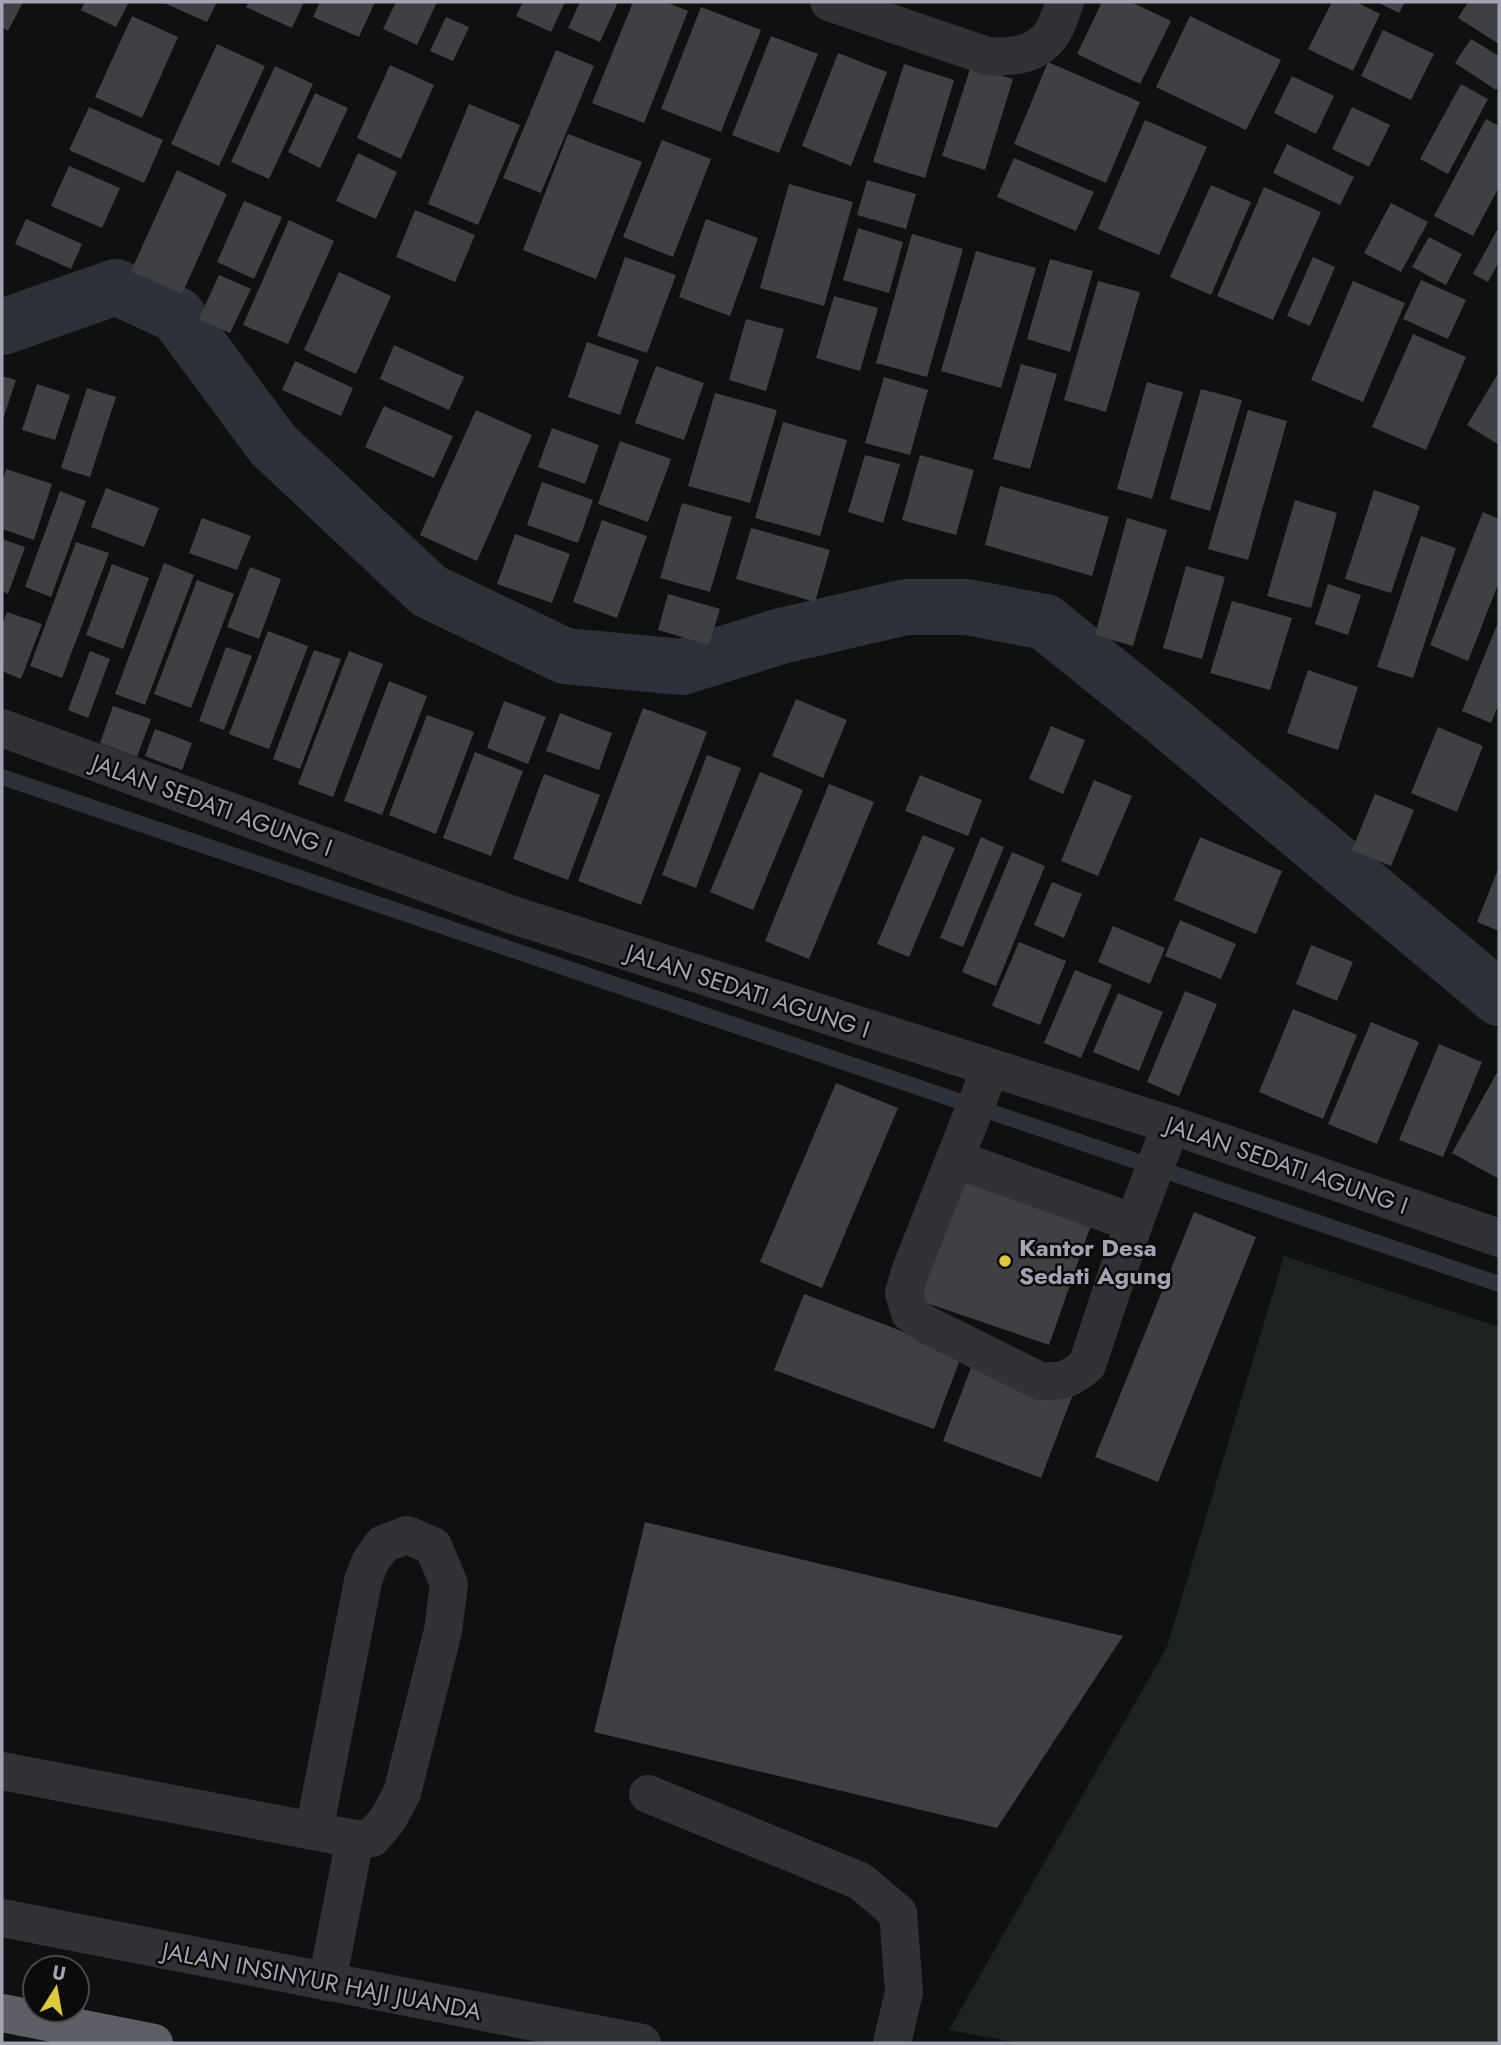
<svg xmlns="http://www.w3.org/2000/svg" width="1501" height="2045" viewBox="0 0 1501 2045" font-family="Jost,sans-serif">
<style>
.green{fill:#1d241f}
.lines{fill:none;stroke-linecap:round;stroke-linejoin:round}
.stream{stroke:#2d323a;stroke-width:16}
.canal{stroke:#2d323a;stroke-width:56}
.building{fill:#403f44}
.minor{stroke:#323236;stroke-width:38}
.highway{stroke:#5e5f66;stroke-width:38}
.poi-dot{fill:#ddc93d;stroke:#0c0b0c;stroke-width:2.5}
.labels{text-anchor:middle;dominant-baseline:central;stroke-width:5;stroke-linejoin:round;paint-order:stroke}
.street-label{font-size:24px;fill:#a3a4b1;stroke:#0c0b0c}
.poi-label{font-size:24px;font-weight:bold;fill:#a3a4b1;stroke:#0c0b0c;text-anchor:start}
</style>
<rect width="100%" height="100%" fill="#101011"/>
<path class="green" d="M1284,1256L1499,1327V2043H1020L949,2030L1167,1647Z"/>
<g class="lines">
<path class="stream" d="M2,777L1499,1284"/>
<path class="canal" d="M2,327L116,287L177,315L273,445L429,591L565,656L682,667L781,636L906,607H967L1045,622L1164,718L1499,998"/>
</g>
<g class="building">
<path d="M2,2H23L8,31L2,27Z"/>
<path d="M85,2H129L116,27L81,10Z"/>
<path d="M162,2H217L207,22Z"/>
<path d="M249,2H304L292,28L246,7Z"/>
<path d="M320,2H375L359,37L313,17Z"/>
<path d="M396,2H437L417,45L383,29Z"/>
<path d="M523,2H565L551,32L516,16Z"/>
<path d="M580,2H618L600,42L568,28Z"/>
<path d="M633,2H666L688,11L644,123L592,103Z"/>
<path d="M1102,2H1131L1171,21L1140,84L1077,54Z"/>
<path d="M1332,2H1356L1380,14L1353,71L1308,49Z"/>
<path d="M1377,2H1405L1399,13Z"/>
<path d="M1468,2H1499V44L1458,18Z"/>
<path d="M701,7L761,30L721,132L661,109Z"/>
<path d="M132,16L178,37L142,118L95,97Z"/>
<path d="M1190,16L1281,60L1246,130L1156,87Z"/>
<path d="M446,17L469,27L453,61L430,51Z"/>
<path d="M1383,30L1434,54L1411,100L1361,76Z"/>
<path d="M771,36L818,54L779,153L732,135Z"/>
<path d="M1471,39L1499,56V84L1496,90L1455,63Z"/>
<path d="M217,44L265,66L219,166L171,144Z"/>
<path d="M556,50L594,66L541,193L503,178Z"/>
<path d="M838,53L887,72L851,166L802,146Z"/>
<path d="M1048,62L1140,102L1106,183L1014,144Z"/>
<path d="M904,64L954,80L925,178L873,162Z"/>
<path d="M390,65L434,85L401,159L357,138Z"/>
<path d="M275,66L313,84L269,179L231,162Z"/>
<path d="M971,66L1013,79L985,170L942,156Z"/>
<path d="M1292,76L1334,96L1316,134L1274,113Z"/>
<path d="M1461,84L1488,99L1448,174L1420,159Z"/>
<path d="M315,93L348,108L320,168L288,152Z"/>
<path d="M469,104L520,125L478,225L428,204Z"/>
<path d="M89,107L163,140L144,183L69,150Z"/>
<path d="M1352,107L1390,125L1369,167L1332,149Z"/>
<path d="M1486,119L1499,126V187L1473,236L1434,216Z"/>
<path d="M1145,120L1207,147L1159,255L1098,229Z"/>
<path d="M568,134L642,162L596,279L523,250Z"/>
<path d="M662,140L711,159L673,257L623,237Z"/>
<path d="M1287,144L1354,177L1340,205L1273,173Z"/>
<path d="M358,153L397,172L376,219L336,201Z"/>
<path d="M1014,158L1094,192L1076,231L997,197Z"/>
<path d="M69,166L120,188L102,228L51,206Z"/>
<path d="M177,170L227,194L182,294L131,271Z"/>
<path d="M867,180L916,194L906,229L857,215Z"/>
<path d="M789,184L853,202L824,306L760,288Z"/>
<path d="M1211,185L1251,202L1211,295L1170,277Z"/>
<path d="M1264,187L1321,212L1273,320L1217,296Z"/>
<path d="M244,201L282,217L254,279L217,262Z"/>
<path d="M1391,203L1428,222L1401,272L1364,253Z"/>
<path d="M415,210L475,235L455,282L396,257Z"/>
<path d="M26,219L82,244L71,269L15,244Z"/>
<path d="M706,219L758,238L730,316L679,297Z"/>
<path d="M289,220L334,241L288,344L243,325Z"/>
<path d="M858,228L903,242L889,293L843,280Z"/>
<path d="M1497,230L1499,231V262L1488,282L1473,274Z"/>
<path d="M912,234L963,249L927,377L876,363Z"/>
<path d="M1429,237L1462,254L1446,285L1412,267Z"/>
<path d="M976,251L1036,268L1001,388L941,371Z"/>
<path d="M625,257L676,275L647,353L597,336Z"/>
<path d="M1313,257L1335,267L1310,326L1287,316Z"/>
<path d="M1050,259L1093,271L1070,352L1027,339Z"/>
<path d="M339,272L391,296L356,374L304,350Z"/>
<path d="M219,275L251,289L230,333L199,319Z"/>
<path d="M1421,280L1466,300L1448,339L1403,319Z"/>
<path d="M1098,281L1140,292L1106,412L1064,400Z"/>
<path d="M1353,281L1405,303L1363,402L1311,380Z"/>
<path d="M834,296L878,308L860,371L816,358Z"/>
<path d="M746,319L784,329L766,391L729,380Z"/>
<path d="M1413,334L1466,357L1426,450L1372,427Z"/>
<path d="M587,342L639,360L620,415L568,397Z"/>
<path d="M394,345L464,377L449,410L380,379Z"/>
<path d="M295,361L353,388L341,416L282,390Z"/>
<path d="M1021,364L1057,374L1030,469L993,459Z"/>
<path d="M656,366L704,383L684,440L635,423Z"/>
<path d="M1499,372V445L1467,425Z"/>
<path d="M2,376L16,380L2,422Z"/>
<path d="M884,377L928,390L910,455L865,443Z"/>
<path d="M1147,382L1183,392L1152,499L1117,489Z"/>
<path d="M37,384L70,395L55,440L22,430Z"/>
<path d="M87,388L116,397L90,477L61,468Z"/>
<path d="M1201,389L1242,400L1210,511L1170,499Z"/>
<path d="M715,393L777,410L750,503L688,486Z"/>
<path d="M384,406L453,436L434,478L365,447Z"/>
<path d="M476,410L532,435L477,561L420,535Z"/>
<path d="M1248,410L1287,421L1248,560L1208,549Z"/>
<path d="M783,422L847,440L820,536L755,518Z"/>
<path d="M552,428L599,445L585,484L538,467Z"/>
<path d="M620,441L671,459L648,522L598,504Z"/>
<path d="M865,455L900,464L883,523L848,512Z"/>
<path d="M920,455L974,470L956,535L902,520Z"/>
<path d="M6,469L52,484L34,540L2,529V484Z"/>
<path d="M542,482L593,500L578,543L527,525Z"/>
<path d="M1000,486L1109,517L1092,576L985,545Z"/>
<path d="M106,488L159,508L144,547L91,527Z"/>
<path d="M1374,490L1420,506L1391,593L1345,579Z"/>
<path d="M60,491L86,501L51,597L25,587Z"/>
<path d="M1295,500L1337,513L1311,608L1267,596Z"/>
<path d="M682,503L732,517L710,592L660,578Z"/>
<path d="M1483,512L1499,519V582L1468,661L1430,645Z"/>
<path d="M202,518L251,536L237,570L189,553Z"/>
<path d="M1127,518L1167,530L1133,646L1095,635Z"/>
<path d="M602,520L647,536L617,618L573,602Z"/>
<path d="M751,528L830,550L815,602L736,579Z"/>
<path d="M515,534L570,554L552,603L497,584Z"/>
<path d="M1421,536L1456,548L1413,678L1377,667Z"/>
<path d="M2,539L25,547L8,594L2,591Z"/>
<path d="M76,542L109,553L62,678L30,666Z"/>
<path d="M164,563L194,575L145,705L115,694Z"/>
<path d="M112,564L149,578L123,649L86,635Z"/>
<path d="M1186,566L1225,577L1202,659L1163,648Z"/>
<path d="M250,567L281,579L259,639L227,627Z"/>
<path d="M197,580L234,594L191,708L154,694Z"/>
<path d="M1328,584L1361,595L1348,635L1315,624Z"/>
<path d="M668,594L720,609L709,645L658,630Z"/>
<path d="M1232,601L1292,618L1270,690L1210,673Z"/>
<path d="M7,612L42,624L21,679L2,671V625Z"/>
<path d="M1499,620V703L1491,723L1462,711Z"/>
<path d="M268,631L308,646L269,749L229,734Z"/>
<path d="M226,647L252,656L224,730L199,721Z"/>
<path d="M314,650L341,659L300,769L273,759Z"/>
<path d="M90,651L110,659L88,718L68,710Z"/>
<path d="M349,651L383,664L333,797L298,784Z"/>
<path d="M1308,670L1358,687L1338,750L1287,733Z"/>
<path d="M389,681L427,696L382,815L344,801Z"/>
<path d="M796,699L847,720L823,778L772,756Z"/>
<path d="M504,701L546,717L528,764L487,748Z"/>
<path d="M113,706L151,719L137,757L100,743Z"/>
<path d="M643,708L707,732L641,905L578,881Z"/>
<path d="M560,713L612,733L599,770L546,751Z"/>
<path d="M427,715L474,732L436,834L389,815Z"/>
<path d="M1051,726L1085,740L1063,794L1029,779Z"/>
<path d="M1438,727L1483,746L1457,812L1411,793Z"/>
<path d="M155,729L192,743L182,770L145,756Z"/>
<path d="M475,752L523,771L491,856L443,838Z"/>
<path d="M707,755L741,768L696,888L662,875Z"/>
<path d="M760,772L803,790L753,910L710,892Z"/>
<path d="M544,774L600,795L568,880L513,859Z"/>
<path d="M920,775L982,800L968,836L905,811Z"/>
<path d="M1094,780L1132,796L1098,876L1061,861Z"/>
<path d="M829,784L874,802L809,959L765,941Z"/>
<path d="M1375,794L1414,810L1391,866L1352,850Z"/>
<path d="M923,835L955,848L909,957L877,944Z"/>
<path d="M981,837L1004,847L963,947L940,938Z"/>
<path d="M1200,837L1282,871L1256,934L1174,900Z"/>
<path d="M1012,852L1045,866L996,986L962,972Z"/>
<path d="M1499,867V931L1477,922Z"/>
<path d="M1052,882L1082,894L1064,938L1034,925Z"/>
<path d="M1180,920L1236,944L1221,979L1165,956Z"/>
<path d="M1113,926L1165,948L1150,984L1098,962Z"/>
<path d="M1019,942L1066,961L1040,1025L992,1006Z"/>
<path d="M1311,945L1353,962L1337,1001L1296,984Z"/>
<path d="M1075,970L1112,985L1081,1058L1044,1043Z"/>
<path d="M1185,991L1217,1004L1179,1096L1147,1082Z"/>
<path d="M1118,993L1163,1012L1139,1071L1093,1052Z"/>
<path d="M1293,1009L1357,1035L1323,1119L1259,1092Z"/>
<path d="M1371,1022L1419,1042L1377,1144L1328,1124Z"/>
<path d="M1439,1044L1482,1062L1443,1157L1399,1140Z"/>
<path d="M1499,1069V1179L1452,1153Z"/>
<path d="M836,1083L898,1108L822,1288L760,1262Z"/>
<path d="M960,1178L1092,1222L1049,1345L918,1300Z"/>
<path d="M1194,1212L1256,1237L1158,1482L1095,1457Z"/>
<path d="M804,1294L962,1354L934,1429L774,1370Z"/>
<path d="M974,1360L1072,1397L1041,1478L943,1441Z"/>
<path d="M645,1522L1123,1636L997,1828L594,1732Z"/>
</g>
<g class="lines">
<g class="minor">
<path d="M829,2L987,56C1011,58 1038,55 1052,33C1058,24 1061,12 1065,2"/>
<path d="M2,728L510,914L1171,1125L1499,1238"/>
<path d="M989,1068L980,1095L910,1272L904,1293L910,1313L925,1324L1040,1381C1063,1382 1069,1380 1087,1365L1134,1223L1171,1125"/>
<path d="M955,1159L1134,1223"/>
<path d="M2,1771L355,1839L372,1838L388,1819L402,1793L443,1631L449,1584L433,1546L407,1535L383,1544L370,1562L363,1581L314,1831"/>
<path d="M648,1794L860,1881L898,1913L904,1992L892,2043"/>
<path d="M2,1918L642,2043"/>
<path d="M327,1982L355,1839"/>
</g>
<path class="highway" d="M2,2013L154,2043"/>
</g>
<circle class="poi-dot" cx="1005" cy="1261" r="7"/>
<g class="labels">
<g class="street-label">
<text transform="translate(212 805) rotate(20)">JALAN SEDATI AGUNG I</text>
<text transform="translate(748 991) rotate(18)">JALAN SEDATI AGUNG I</text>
<text transform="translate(1287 1165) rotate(19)">JALAN SEDATI AGUNG I</text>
<text transform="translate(322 1981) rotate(11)">JALAN INSINYUR HAJI JUANDA</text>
</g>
<g class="poi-label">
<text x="1019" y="1247">Kantor Desa<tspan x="1019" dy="28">Sedati Agung</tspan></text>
</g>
</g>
<rect width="1501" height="2045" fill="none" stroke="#a3a4b1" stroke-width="7"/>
<g transform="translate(56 1989) rotate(11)"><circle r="33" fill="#0c0b0c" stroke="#48484e" stroke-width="2"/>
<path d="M0-5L12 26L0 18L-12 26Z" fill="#ddc93d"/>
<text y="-10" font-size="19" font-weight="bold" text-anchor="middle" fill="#a3a4b1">U</text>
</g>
</svg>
